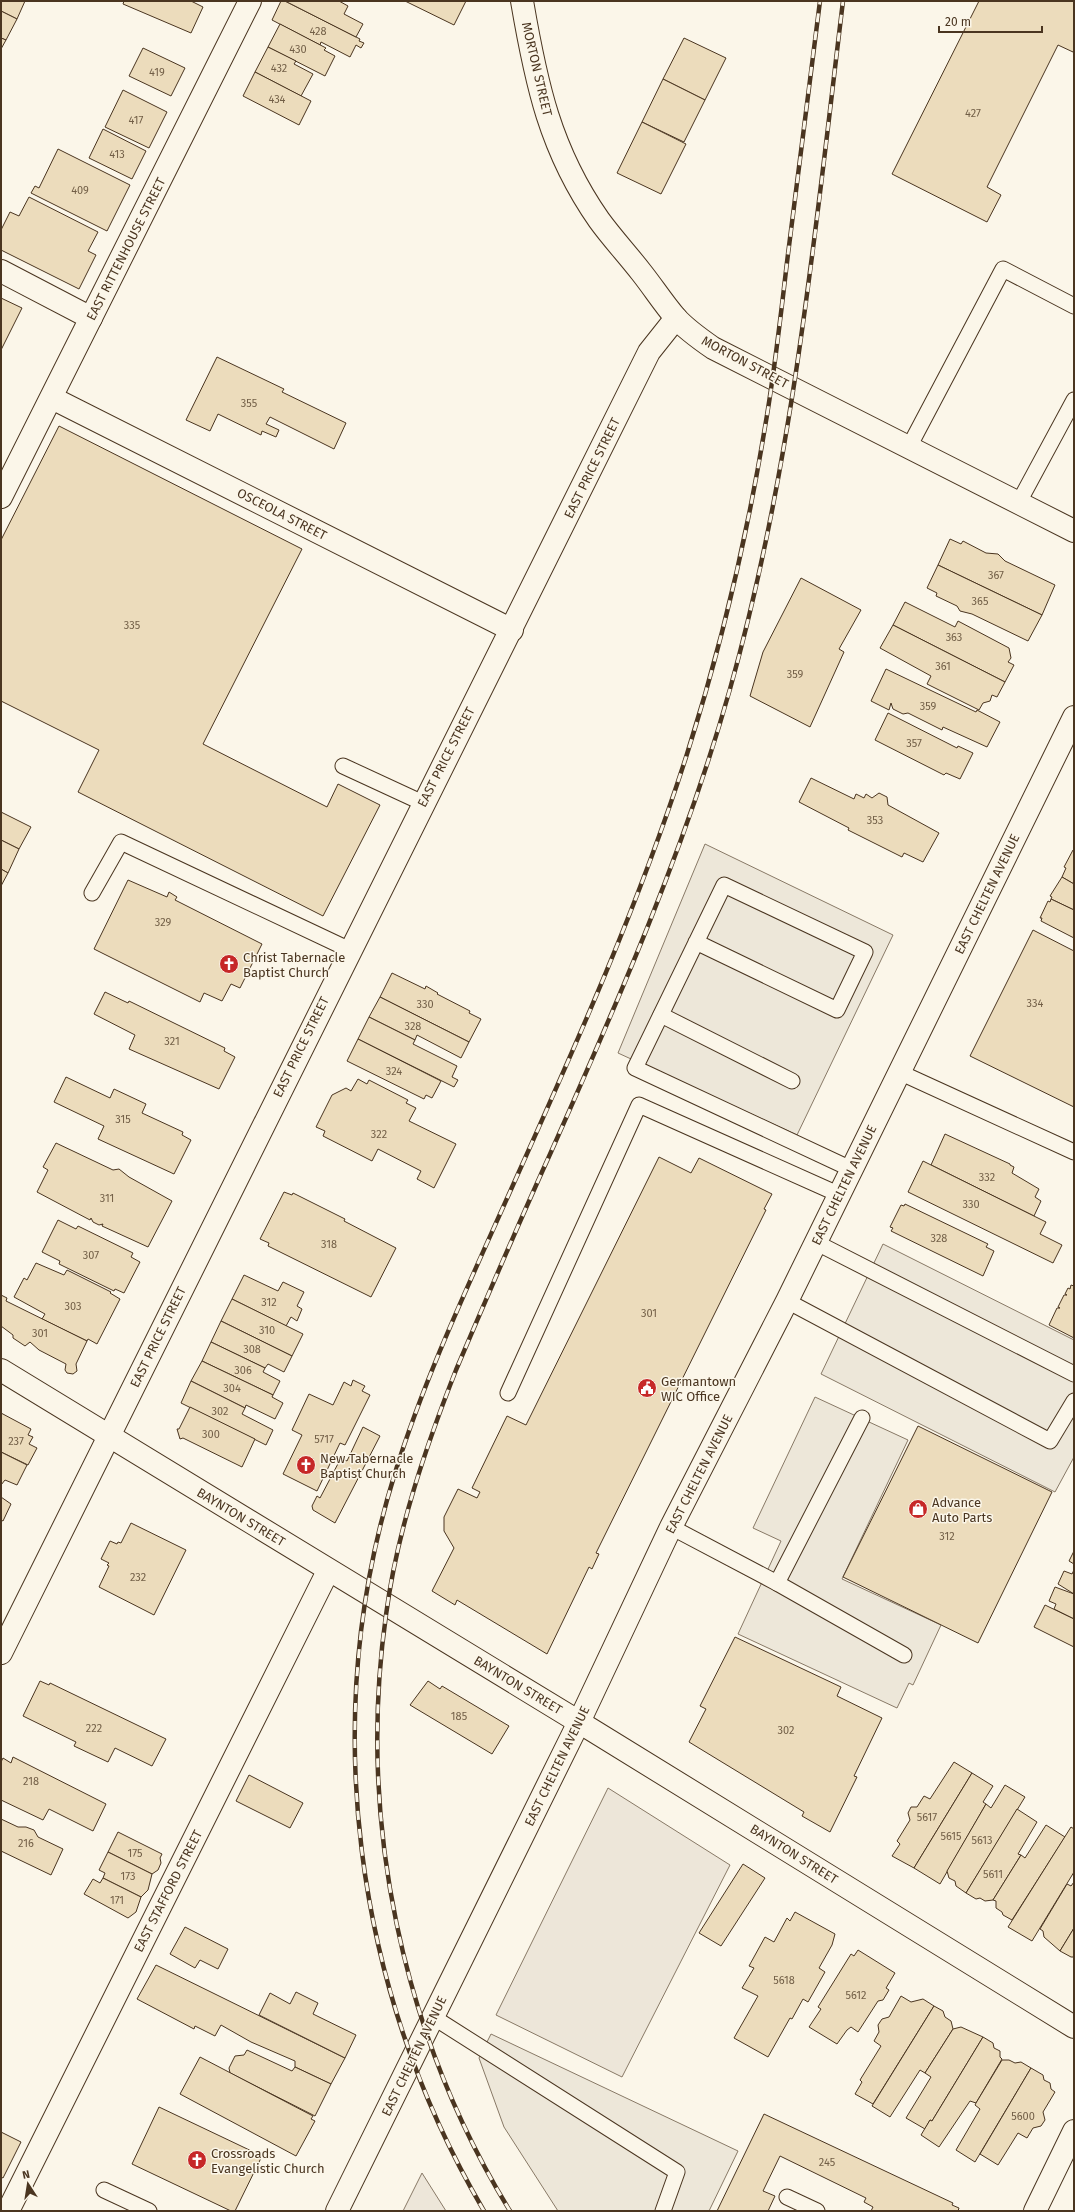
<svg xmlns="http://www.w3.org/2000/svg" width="1075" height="2212" viewBox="0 0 1075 2212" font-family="'Fira Sans',sans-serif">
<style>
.green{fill:#ede6d9;stroke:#887966}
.parking{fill:#ede7d9;stroke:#887966}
.building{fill:#ecdcbc;stroke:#4a3520}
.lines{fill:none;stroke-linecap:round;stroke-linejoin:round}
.lane-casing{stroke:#4a3520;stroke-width:17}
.street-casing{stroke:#4a3520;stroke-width:24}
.secondary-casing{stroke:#4a3520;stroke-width:24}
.lane{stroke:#fbf6e9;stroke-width:15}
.street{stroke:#fbf6e9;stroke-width:22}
.secondary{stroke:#fbf6e9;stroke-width:22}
.rail-casing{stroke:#4a3520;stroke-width:4.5}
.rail{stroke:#fbf6e9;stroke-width:3;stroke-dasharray:9;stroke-linecap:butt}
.labels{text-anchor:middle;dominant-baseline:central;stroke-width:3;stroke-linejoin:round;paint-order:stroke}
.number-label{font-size:11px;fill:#725f47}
.street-label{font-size:13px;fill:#4a3520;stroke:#fbf6e9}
.poi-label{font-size:13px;fill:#4a3520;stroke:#fbf6e9;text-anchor:start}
</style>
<rect width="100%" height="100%" fill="#fbf6e9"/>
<g class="green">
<path d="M608,1788L730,1865L622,2077L496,2015Z"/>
<path d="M422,2173L446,2211H403Z"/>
</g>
<g class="parking">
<path d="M705,844L893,935L797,1135L618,1053Z"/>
<path d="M883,1244L1074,1340V1457L1055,1492L821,1374Z"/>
<path d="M815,1397L908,1440L842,1579L941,1625L913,1685L909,1683L897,1708L738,1634L781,1541L753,1528Z"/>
<path d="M491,2034L738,2151L709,2211H558L504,2127L479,2058Z"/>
</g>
<g class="building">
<path d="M1,1H25L17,19L1,11Z"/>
<path d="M124,1H191L203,7L191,33L123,4Z"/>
<path d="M281,1H285L360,39L359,41L364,43L361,48L356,45L350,57L321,42L320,45L272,20Z"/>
<path d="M285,1H339L348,6L344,14L363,24L356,37Z"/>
<path d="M405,1H466L454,25Z"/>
<path d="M979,1H1074V50L1073,52L1058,45L987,187L1001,195L987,222L892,174Z"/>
<path d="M1,11L17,19L6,40L1,38Z"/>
<path d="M280,24L326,48L324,50L335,56L325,76L268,47Z"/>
<path d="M1,38L6,40L1,49Z"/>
<path d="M684,38L726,58L705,100L663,79Z"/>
<path d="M268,47L296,61L294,64L313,74L301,96L255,72Z"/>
<path d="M143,48L185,68L171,96L129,76Z"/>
<path d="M255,72L311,101L299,125L243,96Z"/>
<path d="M663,79L705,100L684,142L642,122Z"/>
<path d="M123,90L167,112L149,148L105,127Z"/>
<path d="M642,122L686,144L661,194L617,173Z"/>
<path d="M103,129L146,151L132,179L89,158Z"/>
<path d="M58,149L130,185L107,231L31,193L35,186L39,188Z"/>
<path d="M29,197L98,232L88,251L96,255L79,289L1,250V230L10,212L19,216Z"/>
<path d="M1,298L22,308L1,350Z"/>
<path d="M217,357L284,389L282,392L346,423L334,449L270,417L266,424L279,430L276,437L262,431L261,435L218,414L210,431L186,420Z"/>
<path d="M59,426L302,549L203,744L327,807L338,784L380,805L323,916L78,792L99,750L1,701V540Z"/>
<path d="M950,539L961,544L963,541L986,553L998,554L1005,561L1055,585L1042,615L938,565Z"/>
<path d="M938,565L1042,615L1028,641L972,614L960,611L957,606L936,596L937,593L927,588Z"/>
<path d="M801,578L861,610L839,649L844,652L810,727L750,696L763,652Z"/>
<path d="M905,602L955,627L958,621L1009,648L1011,658L1008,662L1014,665L1005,682L893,625Z"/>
<path d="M893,625L1005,682L997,697L992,695L990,701L983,703L979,710L927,684L931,676L880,648Z"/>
<path d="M886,669L976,712L977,710L1000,722L987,747L943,727L942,730L908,713L903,714L893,709L891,703L889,710L871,701Z"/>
<path d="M888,713L957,748L958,746L973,753L960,779L946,773L944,775L875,740Z"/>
<path d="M811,778L854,799L856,794L864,798L866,794L872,798L879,793L887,797L888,805L939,833L923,862L904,853L902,857L848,830L849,828L799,802Z"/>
<path d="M1,812L31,827L19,849L1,840Z"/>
<path d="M1,840L19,849L8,873L1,869Z"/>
<path d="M1073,850H1074V884L1062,877L1066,868L1064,867Z"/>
<path d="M1,869L8,873L1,886Z"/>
<path d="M1062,877L1074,884V910L1051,899L1052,897L1050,896Z"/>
<path d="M128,880L167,897L169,892L177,897L175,900L262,944L240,988L231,984L222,1001L204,993L200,1002L94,949Z"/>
<path d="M1051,899L1074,910V938L1041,921L1042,918H1040L1048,901L1050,902Z"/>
<path d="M1033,930L1074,951V1107L970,1056Z"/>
<path d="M392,973L425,989L426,986L438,993L437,994L470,1011L469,1013L481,1019L469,1042L380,997Z"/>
<path d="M105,992L128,1003L129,1001L225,1048L224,1051L235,1057L219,1089L129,1049L135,1035L94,1014Z"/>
<path d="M380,997L469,1042L461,1058L417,1035L415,1040L369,1017Z"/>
<path d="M369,1017L415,1040L413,1044L457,1066L452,1077L458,1080L454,1087L358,1039Z"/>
<path d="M358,1039L441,1081L432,1098L426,1095L424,1099L347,1061Z"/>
<path d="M66,1077L110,1098L114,1089L146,1104L142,1113L183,1132L182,1135L191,1140L174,1174L98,1139L104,1126L54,1102Z"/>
<path d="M358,1079L367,1084L369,1080L408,1100L406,1103L416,1108L409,1121L456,1144L434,1188L417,1179L421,1171L378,1149L372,1161L323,1136L325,1131L316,1127L332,1095L346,1088L351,1091Z"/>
<path d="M945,1134L1010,1164V1165L1014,1167L1012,1173L1039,1189L1035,1197L1041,1201L1034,1216L931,1165Z"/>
<path d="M56,1143L113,1170L119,1169L129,1177L172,1201L148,1247L102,1226L103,1224L99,1225L93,1222L91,1218L90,1220L37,1192L48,1170L43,1167Z"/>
<path d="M659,1157L691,1173L699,1158L772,1194L764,1209L766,1210L596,1553L599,1554L592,1569L589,1567L547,1654L457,1600L455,1605L432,1591L454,1548L444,1531V1517L458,1489L477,1498L480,1492L472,1488L507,1416L526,1425Z"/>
<path d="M923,1161L1046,1222L1040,1234L1062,1245L1053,1263L908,1192Z"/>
<path d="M284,1192L292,1195L293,1193L345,1219L344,1221L396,1248L371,1297L268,1246L269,1243L260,1239Z"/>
<path d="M905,1204L988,1244L986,1247L994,1251L983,1276L891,1231L893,1228L890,1227L901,1205L904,1206Z"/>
<path d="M58,1220L76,1229L78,1226L133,1253L131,1257L140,1262L124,1293L115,1289L114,1291L59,1264L60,1261L42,1252Z"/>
<path d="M36,1263L64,1275L67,1270L111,1292L110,1293L120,1299L97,1344L88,1339L87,1341L42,1319L45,1314L14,1297L24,1278L27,1280Z"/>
<path d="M244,1275L278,1291L283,1282L304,1292L297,1306L302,1309L297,1321L291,1317L286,1326L232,1299Z"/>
<path d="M1071,1285L1074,1286V1338L1049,1325L1057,1308H1060L1058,1307L1064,1295H1067L1065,1294L1068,1288L1070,1289Z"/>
<path d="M1,1295L7,1298L6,1301L87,1341L76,1364L77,1371L73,1374L67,1373L65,1370L66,1364L39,1350L30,1342L25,1346L13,1338V1335L1,1326Z"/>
<path d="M232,1299L303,1334L292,1356L221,1321Z"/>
<path d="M221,1321L292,1356L284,1372L268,1364L265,1368L211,1342Z"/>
<path d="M211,1342L265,1368L263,1372L280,1381L273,1395L202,1361Z"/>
<path d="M202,1361L273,1395L272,1397L283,1403L275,1419L246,1405L245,1408L191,1381Z"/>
<path d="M353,1380L365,1386L362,1391L370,1395L345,1445L340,1443L317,1491L283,1474L302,1435L292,1430L309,1394L333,1405L344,1382L351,1386Z"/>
<path d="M191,1381L245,1408L242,1414L273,1430L266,1445L181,1403Z"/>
<path d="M190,1407L255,1439L242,1467L183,1438L180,1439L177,1429H179Z"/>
<path d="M1,1413L31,1429L28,1435L33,1437L29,1444L37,1448L28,1465L1,1452Z"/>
<path d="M918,1426L1052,1492L978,1643L843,1577Z"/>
<path d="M363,1427L380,1436L335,1523L313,1510L312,1506L317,1496L320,1498L341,1458L347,1461Z"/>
<path d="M1,1452L27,1465L17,1485L5,1480L1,1485Z"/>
<path d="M1,1497L11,1504L3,1521L1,1520Z"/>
<path d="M131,1523L186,1550L154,1615L99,1587L109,1566L107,1565L109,1563L101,1559L110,1541L117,1544L118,1542L121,1543Z"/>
<path d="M1074,1551V1564L1069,1561Z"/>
<path d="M1074,1570V1594L1058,1584L1064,1571L1072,1574Z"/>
<path d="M1055,1587L1074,1594V1619L1054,1609L1056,1604L1049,1601Z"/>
<path d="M1045,1605L1074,1619V1647L1034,1627Z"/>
<path d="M735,1637L841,1687L837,1696L882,1718L854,1776L857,1777L830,1832L802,1816L804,1812L689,1742L706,1709L700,1706Z"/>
<path d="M40,1681L49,1685L50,1683L166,1739L152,1766L115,1748L108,1762L74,1746L76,1742L23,1716Z"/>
<path d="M428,1681L440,1689L442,1686L509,1726L492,1754L410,1705Z"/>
<path d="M13,1757L106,1804L93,1831L49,1809L43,1820L1,1800V1762L3,1758L11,1763Z"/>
<path d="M954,1762L972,1773L914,1868L892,1856L900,1844L897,1841L910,1820L908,1813L911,1807H917L924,1796L930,1799Z"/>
<path d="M972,1773L993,1786L983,1802L986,1804L940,1884L914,1868Z"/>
<path d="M249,1775L303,1803L290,1828L236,1801Z"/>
<path d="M1005,1785L1025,1797L966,1893L956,1886L955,1881L949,1878L947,1871L986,1804L991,1808Z"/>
<path d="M1017,1809L1037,1822L1018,1854L1021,1855L993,1900L985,1901L980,1898L976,1899L966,1893Z"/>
<path d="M1,1819L18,1827H26L34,1830L38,1837L63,1849L51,1875L1,1851Z"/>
<path d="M1046,1825L1065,1837L1012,1920L1003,1915L1002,1912L996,1908V1901L993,1900L1021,1855L1025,1858Z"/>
<path d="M1071,1827L1074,1829V1872L1032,1941L1008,1927Z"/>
<path d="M118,1832L162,1854L160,1858L161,1863L158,1870L152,1874L108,1852Z"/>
<path d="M108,1852L152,1874L148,1890L141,1897L103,1878L105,1873L99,1870Z"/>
<path d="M743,1864L765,1878L721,1946L699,1933Z"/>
<path d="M103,1878L141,1897L136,1912L128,1918L84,1894L93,1879L100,1883Z"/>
<path d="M1074,1882V1928L1060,1951L1044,1937L1043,1931L1040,1929L1067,1884L1071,1886Z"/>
<path d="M795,1912L835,1934L832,1945L819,1968L825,1972L808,2002L803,1999L792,2019L790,2018L768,2057L734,2038L758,1996L742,1988L754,1968L749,1966L765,1937L774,1942L787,1918L790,1921Z"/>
<path d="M185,1927L228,1949L218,1969L200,1960L195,1968L170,1954Z"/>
<path d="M1074,1928V1957H1071L1060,1951Z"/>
<path d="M858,1950L895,1973L886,1988L889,1990L883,2000L878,2001L858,2032L851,2027L847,2030L837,2044L809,2027L821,2009L818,2007L851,1954L854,1956Z"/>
<path d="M156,1965L345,2058L331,2084L295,2067V2061L251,2042L221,2025L215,2036L195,2026L194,2029L137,1999Z"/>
<path d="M296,1992L318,2003L313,2014L356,2035L345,2058L259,2015L270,1993L290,2004Z"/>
<path d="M901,1996L911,2002L923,1999L934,2006L873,2104L855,2094L862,2082L860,2080L881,2046L874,2041L879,2032L878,2025L882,2019L889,2017Z"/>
<path d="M934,2006L943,2011L945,2017L951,2021L953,2029L925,2073L920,2070L890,2117L872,2106Z"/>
<path d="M961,2027L983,2037L932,2121L930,2120L925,2129L906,2118L931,2077L925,2073L953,2029Z"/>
<path d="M983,2037L993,2043L994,2048L1000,2051V2057L1002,2059L976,2103L970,2101L939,2147L921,2135L930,2120L932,2121Z"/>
<path d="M247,2050L292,2071L295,2067L331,2084L315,2116L230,2073L229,2068L235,2056L244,2055Z"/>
<path d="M200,2057L313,2116L311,2119L315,2121L296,2156L180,2094Z"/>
<path d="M1002,2060H1009L1015,2063L1021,2062L1031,2068L975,2162L956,2150L980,2109L975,2105L976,2103Z"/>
<path d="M1031,2068L1043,2075L1044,2080L1050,2083L1051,2089L1055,2092L1043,2112L1045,2120L1041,2126L1033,2128L1027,2138L1018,2133L998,2165L980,2154Z"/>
<path d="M159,2107L262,2156L235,2211H231L132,2164Z"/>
<path d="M764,2114L953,2203L952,2205L959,2208L958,2211H871L873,2207L864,2202L866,2198L780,2156L763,2191L775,2196L768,2211H717Z"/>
<path d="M1,2132L21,2142L3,2178L1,2177Z"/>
</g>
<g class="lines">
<defs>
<g id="lane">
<path d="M909,447L1003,269L1074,306"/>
<path d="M1019,502L1074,400"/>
<path d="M343,766L423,803"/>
<path d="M92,893L121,842L350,950"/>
<path d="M696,942L837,1010L865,952L724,885L635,1068L851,1169"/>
<path d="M661,1015L792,1081"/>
<path d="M899,1072L1074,1152"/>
<path d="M815,1242L1074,1374"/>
<path d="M787,1301L1050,1441L1074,1401"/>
<path d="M508,1393L639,1105L838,1194"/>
<path d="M671,1527L777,1583L904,1655"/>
<path d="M777,1583L862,1418"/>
<path d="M433,2017L677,2172L663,2211"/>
<path d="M104,2190L149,2211"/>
<path d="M787,2197L817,2211"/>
</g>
<g id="street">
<path d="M522,1C536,83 550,150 599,220C612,238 627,254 641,272C653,287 663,303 676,318C687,330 700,339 713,348L1074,531"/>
<path d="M1,271L91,318"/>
<path d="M52,398L512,630"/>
<path d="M1,497L250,1"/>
<path d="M1,1370L579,1722"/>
<path d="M1,1653L649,352L676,318"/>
<path d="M8,2211L328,1571"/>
<path d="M1035,2211L1074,2131"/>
</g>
<g id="secondary">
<path d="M579,1722L1074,2027"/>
<path d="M337,2211L579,1722L671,1527L787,1301L1074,717"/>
</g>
</defs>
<use href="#lane" class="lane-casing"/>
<use href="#street" class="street-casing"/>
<use href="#secondary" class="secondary-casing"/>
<use href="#lane" class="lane"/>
<use href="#street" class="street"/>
<use href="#secondary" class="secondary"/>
<defs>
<g id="rail">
<path d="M484,2211C354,1989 318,1720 395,1473C425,1377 468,1286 509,1194C574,1049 639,905 687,754C721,647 747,537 765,427C775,370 781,312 788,254C799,170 809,85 820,1"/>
<path d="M510,2211C402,2035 357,1820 386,1615C397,1531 425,1449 456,1370C487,1297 518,1225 551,1152C618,1001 685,849 730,689C793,465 815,232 843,1"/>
</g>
</defs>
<use href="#rail" class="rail-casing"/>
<use href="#rail" class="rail"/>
</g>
<defs>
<symbol id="church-disc" viewBox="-11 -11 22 22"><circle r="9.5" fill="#c62828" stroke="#fbf6e9"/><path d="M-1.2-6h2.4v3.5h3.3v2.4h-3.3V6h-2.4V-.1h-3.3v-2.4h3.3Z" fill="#fff"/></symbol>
<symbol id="civic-disc" viewBox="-11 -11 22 22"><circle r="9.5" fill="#c62828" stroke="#fbf6e9"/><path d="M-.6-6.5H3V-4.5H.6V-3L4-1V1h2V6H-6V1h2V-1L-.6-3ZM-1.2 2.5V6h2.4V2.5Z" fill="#fff"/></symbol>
<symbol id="shop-disc" viewBox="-11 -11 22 22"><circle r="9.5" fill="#c62828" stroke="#fbf6e9"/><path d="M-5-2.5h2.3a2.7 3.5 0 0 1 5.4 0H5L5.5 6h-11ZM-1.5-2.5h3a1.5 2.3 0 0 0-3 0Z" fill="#fff"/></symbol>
</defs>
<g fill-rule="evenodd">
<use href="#church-disc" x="218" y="953" width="22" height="22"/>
<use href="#civic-disc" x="636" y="1377" width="22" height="22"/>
<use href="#church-disc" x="295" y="1454" width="22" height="22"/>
<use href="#shop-disc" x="907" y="1498" width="22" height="22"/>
<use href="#church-disc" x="186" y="2149" width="22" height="22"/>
</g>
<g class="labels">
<g class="number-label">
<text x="318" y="31">428</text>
<text x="298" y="49">430</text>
<text x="279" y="68">432</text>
<text x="157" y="72">419</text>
<text x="277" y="99">434</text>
<text x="973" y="113">427</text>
<text x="136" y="120">417</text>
<text x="117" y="154">413</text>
<text x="80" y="190">409</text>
<text x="249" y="403">355</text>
<text x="996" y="575">367</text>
<text x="980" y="601">365</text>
<text x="132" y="625">335</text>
<text x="954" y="637">363</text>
<text x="943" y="666">361</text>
<text x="795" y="674">359</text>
<text x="928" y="706">359</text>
<text x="914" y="743">357</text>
<text x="875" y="820">353</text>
<text x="163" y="922">329</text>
<text x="1035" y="1003">334</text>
<text x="425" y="1004">330</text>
<text x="413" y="1026">328</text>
<text x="172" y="1041">321</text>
<text x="394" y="1071">324</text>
<text x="123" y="1119">315</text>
<text x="379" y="1134">322</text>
<text x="987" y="1177">332</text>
<text x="107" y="1198">311</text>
<text x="971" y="1204">330</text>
<text x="939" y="1238">328</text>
<text x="329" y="1244">318</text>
<text x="91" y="1255">307</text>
<text x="269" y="1302">312</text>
<text x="73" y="1306">303</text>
<text x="649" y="1313">301</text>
<text x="267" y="1330">310</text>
<text x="40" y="1333">301</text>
<text x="252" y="1349">308</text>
<text x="243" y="1370">306</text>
<text x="232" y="1388">304</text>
<text x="220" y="1411">302</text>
<text x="211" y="1434">300</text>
<text x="324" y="1439">5717</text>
<text x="16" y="1441">237</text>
<text x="947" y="1536">312</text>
<text x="138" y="1577">232</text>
<text x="459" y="1716">185</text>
<text x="94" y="1728">222</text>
<text x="786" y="1730">302</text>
<text x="31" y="1781">218</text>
<text x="927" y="1817">5617</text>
<text x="951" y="1836">5615</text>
<text x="982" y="1840">5613</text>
<text x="26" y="1843">216</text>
<text x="135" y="1853">175</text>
<text x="993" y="1874">5611</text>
<text x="128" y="1876">173</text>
<text x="117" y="1900">171</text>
<text x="784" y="1980">5618</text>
<text x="856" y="1995">5612</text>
<text x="1023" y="2116">5600</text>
<text x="827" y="2162">245</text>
</g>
<g class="street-label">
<text transform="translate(537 69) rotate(77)">MORTON STREET</text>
<text transform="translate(126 249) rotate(-63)">EAST RITTENHOUSE STREET</text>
<text transform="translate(745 362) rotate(28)">MORTON STREET</text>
<text transform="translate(592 468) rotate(-64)">EAST PRICE STREET</text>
<text transform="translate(282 514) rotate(27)">OSCEOLA STREET</text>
<text transform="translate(446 757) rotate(-63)">EAST PRICE STREET</text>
<text transform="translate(987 894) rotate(-64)">EAST CHELTEN AVENUE</text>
<text transform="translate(301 1047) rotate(-64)">EAST PRICE STREET</text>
<text transform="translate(844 1185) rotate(-64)">EAST CHELTEN AVENUE</text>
<text transform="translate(158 1337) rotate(-64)">EAST PRICE STREET</text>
<text transform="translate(699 1474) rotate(-63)">EAST CHELTEN AVENUE</text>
<text transform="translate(241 1517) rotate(31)">BAYNTON STREET</text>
<text transform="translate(518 1685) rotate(31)">BAYNTON STREET</text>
<text transform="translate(557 1766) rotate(-64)">EAST CHELTEN AVENUE</text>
<text transform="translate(794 1854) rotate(32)">BAYNTON STREET</text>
<text transform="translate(168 1891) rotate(-63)">EAST STAFFORD STREET</text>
<text transform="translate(414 2056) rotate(-64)">EAST CHELTEN AVENUE</text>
</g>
<g class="poi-label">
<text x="243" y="957">Christ Tabernacle<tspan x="243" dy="15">Baptist Church</tspan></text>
<text x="661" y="1381">Germantown<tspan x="661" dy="15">WIC Office</tspan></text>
<text x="320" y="1458">New Tabernacle<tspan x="320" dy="15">Baptist Church</tspan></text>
<text x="932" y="1502">Advance<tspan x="932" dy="15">Auto Parts</tspan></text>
<text x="211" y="2153">Crossroads<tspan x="211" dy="15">Evangelistic Church</tspan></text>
</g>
</g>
<rect width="1075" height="2212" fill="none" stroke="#4a3520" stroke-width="4"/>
<g transform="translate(28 2184) rotate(348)" stroke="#fbf6e9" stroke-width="3" paint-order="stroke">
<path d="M0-3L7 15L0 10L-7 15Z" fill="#4a3520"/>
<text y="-6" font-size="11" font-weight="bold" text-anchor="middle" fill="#4a3520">N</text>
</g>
<path d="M939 26v6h103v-6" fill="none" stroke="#4a3520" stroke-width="2"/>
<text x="945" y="26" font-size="12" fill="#4a3520" stroke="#fbf6e9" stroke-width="3" paint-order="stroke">20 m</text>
</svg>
